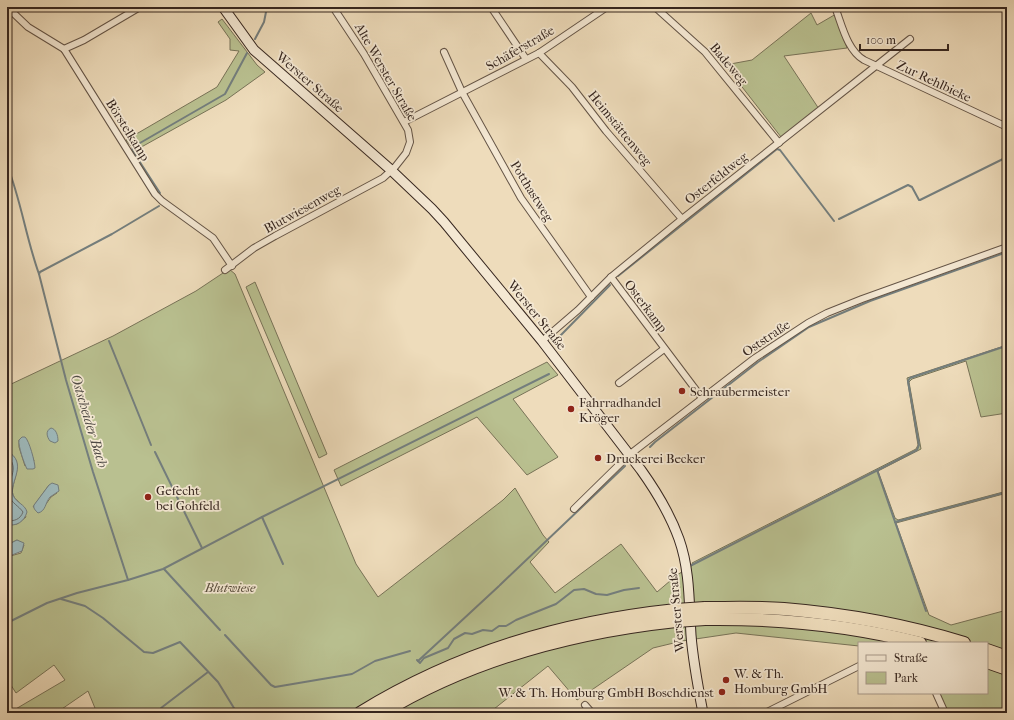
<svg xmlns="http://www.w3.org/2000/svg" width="1014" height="720" viewBox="0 0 1014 720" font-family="'IM FELL French Canon',serif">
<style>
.green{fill:#b9c090;stroke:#787358;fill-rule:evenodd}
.water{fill:#9eb9bb;stroke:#747e7d}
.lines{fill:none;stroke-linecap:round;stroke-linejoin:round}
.shore{stroke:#6a706d;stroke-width:1}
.stream{stroke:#747e7d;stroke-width:2}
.minor-casing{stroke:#645446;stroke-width:8}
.secondary-casing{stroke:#36261f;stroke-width:11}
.motorway-casing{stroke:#36261f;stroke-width:14}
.minor{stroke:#f4e8d3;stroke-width:6}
.secondary{stroke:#f4e8d3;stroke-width:9}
.motorway{stroke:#eedcbb;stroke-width:12}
.motorway-bridge-casing{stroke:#36261f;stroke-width:14;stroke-linecap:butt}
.motorway-bridge{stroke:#eedcbb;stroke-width:12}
.poi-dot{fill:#8f2418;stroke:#f4e8d3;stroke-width:1.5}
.labels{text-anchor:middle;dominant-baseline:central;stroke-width:3.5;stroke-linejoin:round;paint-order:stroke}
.street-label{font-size:13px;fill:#36261f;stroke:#f4e8d3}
.poi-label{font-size:13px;fill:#36261f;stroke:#f4e8d3;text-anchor:start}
.park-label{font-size:13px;font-style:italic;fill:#574c3b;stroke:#f4e8d3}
.water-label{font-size:14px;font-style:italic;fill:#504b46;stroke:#f4e8d3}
</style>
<rect width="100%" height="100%" fill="#eedcbb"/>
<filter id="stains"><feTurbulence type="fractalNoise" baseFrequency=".005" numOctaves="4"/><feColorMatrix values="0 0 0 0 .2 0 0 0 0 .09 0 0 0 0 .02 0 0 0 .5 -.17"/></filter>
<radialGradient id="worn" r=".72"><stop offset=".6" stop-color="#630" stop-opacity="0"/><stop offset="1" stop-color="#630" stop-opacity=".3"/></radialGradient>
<g class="green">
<path d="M811,13L817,25L836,14L847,48L784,56L819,109L781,137L725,65L752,60Z"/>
<path d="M222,19L257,65L265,72L226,100L136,150V152L126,140L217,87L239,51L230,50V39L218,22Z"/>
<path d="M229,269L235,274L356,564L378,597L503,500L515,488L543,535L549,542L530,562L555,593L621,544L657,592L677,575L693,565L692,563L916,449L918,445L907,378L1007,345V413L981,417L966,361L912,379L909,382L921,449L878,471L895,518L898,520L1007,491V493L896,523L929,615L951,625L1007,610V713H942L934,693H987V643H859V646L736,633L682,641L653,648L577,700L548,666L489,713H97L88,691L56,713H17L14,710L65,680L54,665L16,693L7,679V668L10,665L7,660V557L21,553L24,545L17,540L7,545V525L17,524L26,517C24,513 23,508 21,505C19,501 15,500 13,495C9,483 28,463 7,451V386L113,336L196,291ZM22,437L29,447L34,461L25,466L19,447V440ZM49,485L57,493L51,497L46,504L33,507Z"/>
<path d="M255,282L327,454L319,458L246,287Z"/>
<path d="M547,362L558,375L513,399L558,457L527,475L477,417L341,486L334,470Z"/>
</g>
<g class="water">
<path d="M51,428C56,429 58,435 58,441L55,443L50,441C47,437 45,431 51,428Z"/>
<path d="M22,437H25C29,440 35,462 35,468L33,469H27C24,463 18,446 19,440Z"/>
<path d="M7,451C29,463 9,482 13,495C16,503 25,504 27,512C24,522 17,526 7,525Z"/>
<path d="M52,483L58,485L59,491C56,493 53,495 50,497C45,503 46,511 38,513C35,510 33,508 34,505L49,485Z"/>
<path d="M17,540L24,543L22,551L7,557V545Z"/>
</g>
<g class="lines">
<path class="shore" d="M7,456C22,469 5,481 9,495C11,503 19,506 23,512C20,520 14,521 7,521"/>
<g class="stream">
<path d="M255,39L264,22L267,7"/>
<path d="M7,165C21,200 26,238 39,274"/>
<path d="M160,193L132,150L133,147L225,94L247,53"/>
<path d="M839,219L908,185L912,187L919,200H920L1007,157"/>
<path d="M618,276L777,149L780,150L834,221"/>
<path d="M109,341L151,445"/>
<path d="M557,347L560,336L610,285"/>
<path d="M650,447L655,442L758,362L809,327L870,301L1007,252"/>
<path d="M155,452L202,548"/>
<path d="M877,470L926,611"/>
<path d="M262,517L283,564"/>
<path d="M895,522L1007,492"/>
<path d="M692,565L917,450L919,445L908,381L910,378L1006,346L1007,347"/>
<path d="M164,569L220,630"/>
<path d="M128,580L163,569L262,517L549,374"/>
<path d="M500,585L625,466"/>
<path d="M61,599L85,606L103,618L144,652L153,653L180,642L218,682L237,713"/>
<path d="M7,623L47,603L77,593L128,580L93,472L66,380L39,274L40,272L112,234L159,206"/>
<path d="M225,635L271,685L275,687L352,674L375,661L410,651"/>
<path d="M417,660L420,663L424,658L448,648L454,639L465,633L472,634L483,630L492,631L499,626H506L516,620L556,604L574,590L584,589L596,594L607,595L624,590L639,588"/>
<path d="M418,661L499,586"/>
<path d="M161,708L208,672"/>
</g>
<defs>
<g id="minor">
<path d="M7,7L28,27L64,49L155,194L162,201L213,238L232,266"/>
<path d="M491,7L526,59"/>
<path d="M655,7L705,52L779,143"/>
<path d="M835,7C842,25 847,50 864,60L1007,127"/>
<path d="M64,49L84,40L140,7"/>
<path d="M444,52L462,92L521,198L591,297"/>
<path d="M539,53L572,87L606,131L682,219"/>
<path d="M404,122L539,53L607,7"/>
<path d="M225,270L254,248L275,236L383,178L395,167L406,153L410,142L408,130L364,54L333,7"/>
<path d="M611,277L702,398"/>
<path d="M542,341L578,310L611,277L682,219L910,39"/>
<path d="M619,383L664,349"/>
<path d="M574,509L629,455L755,358L808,323L827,313L862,299L1007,247"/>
<path d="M936,693L945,713"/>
<path d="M585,705L592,713"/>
<path d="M765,713L859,666"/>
</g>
<path id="secondary" d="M223,7L254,50L391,170L432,209L444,222L542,341L641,470C656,491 670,514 679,539C690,570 689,603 691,635C693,661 698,687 703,713"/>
<g id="motorway">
<path d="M705,608C731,608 758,607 784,609C845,614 906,625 964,643"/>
<path d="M705,619C778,618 849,625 920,643"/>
<path d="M987,650L1007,657"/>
<path d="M987,662L1007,669"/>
<path d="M360,713C458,653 562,622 676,610"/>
<path d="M382,713C471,659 574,632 676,621"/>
</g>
</defs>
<use href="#minor" class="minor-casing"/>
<use href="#secondary" class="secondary-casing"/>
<use href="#motorway" class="motorway-casing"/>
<use href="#minor" class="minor"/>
<use href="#secondary" class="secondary"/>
<use href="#motorway" class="motorway"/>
<defs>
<g id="motorway-bridge">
<path d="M676,610L705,608"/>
<path d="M676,621L705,619"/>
</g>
</defs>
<use href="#motorway-bridge" class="motorway-bridge-casing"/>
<use href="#motorway-bridge" class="motorway-bridge"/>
</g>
<g class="poi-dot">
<circle cx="682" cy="391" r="4"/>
<circle cx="571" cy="409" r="4"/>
<circle cx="598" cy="458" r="4"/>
<circle cx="148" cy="497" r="4"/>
<circle cx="726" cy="680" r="4"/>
<circle cx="722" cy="692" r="4"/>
</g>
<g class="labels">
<g class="street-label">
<text transform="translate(520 48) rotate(-30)">Schäferstraße</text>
<text transform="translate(729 64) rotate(50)">Badeweg</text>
<text transform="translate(386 72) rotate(60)">Alte Werster Straße</text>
<text transform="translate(934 81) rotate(25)">Zur Rehlbieke</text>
<text transform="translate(310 82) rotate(41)">Werster Straße</text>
<text transform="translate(620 128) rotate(51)">Heimstättenweg</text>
<text transform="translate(128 130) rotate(58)">Börstelkamp</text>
<text transform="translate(716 178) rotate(-38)">Osterfeldweg</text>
<text transform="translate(532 191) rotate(58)">Potthastweg</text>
<text transform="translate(302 209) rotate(-29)">Blutwiesenweg</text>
<text transform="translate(646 306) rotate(53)">Osterkamp</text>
<text transform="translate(537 315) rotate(51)">Werster Straße</text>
<text transform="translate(766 338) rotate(-34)">Oststraße</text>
<text transform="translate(676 610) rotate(-95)">Werster Straße</text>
</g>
<g class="poi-label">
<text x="690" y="391">Schraubermeister</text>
<text x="579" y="402">Fahrradhandel<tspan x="579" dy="15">Kröger</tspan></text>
<text x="606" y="458">Druckerei Becker</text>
<text x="156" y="490">Gefecht<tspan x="156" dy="15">bei Gohfeld</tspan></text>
<text x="734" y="673">W. &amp; Th.<tspan x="734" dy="15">Homburg GmbH</tspan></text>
<text x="714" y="692" text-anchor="end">W. &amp; Th. Homburg GmbH Boschdienst</text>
</g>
<g class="park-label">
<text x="230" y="587">Blutwiese</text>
</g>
<g class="water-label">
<text transform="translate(89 421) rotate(73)">Ostscheider Bach</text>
</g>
</g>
<rect width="1014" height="720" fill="none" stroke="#eedcbb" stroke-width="24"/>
<rect x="8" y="8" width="998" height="704" fill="none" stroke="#36261f" stroke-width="2"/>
<rect x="12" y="12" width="990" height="696" fill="none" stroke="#36261f"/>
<rect x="858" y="642" width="130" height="52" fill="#f4e8d3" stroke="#a89a8b"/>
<rect x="866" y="655" width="20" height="6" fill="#f4e8d3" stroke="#a89a8b"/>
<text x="894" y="662" font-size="12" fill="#36261f">Straße</text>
<rect x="866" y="672" width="20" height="12" fill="#b9c090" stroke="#a89a8b"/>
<text x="894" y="682" font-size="12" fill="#36261f">Park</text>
<path d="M860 44v6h88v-6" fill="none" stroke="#36261f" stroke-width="2"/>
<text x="866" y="44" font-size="12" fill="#36261f" stroke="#f4e8d3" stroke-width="3" paint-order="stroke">100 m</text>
<rect width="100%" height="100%" filter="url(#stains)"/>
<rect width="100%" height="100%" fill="url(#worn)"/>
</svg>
